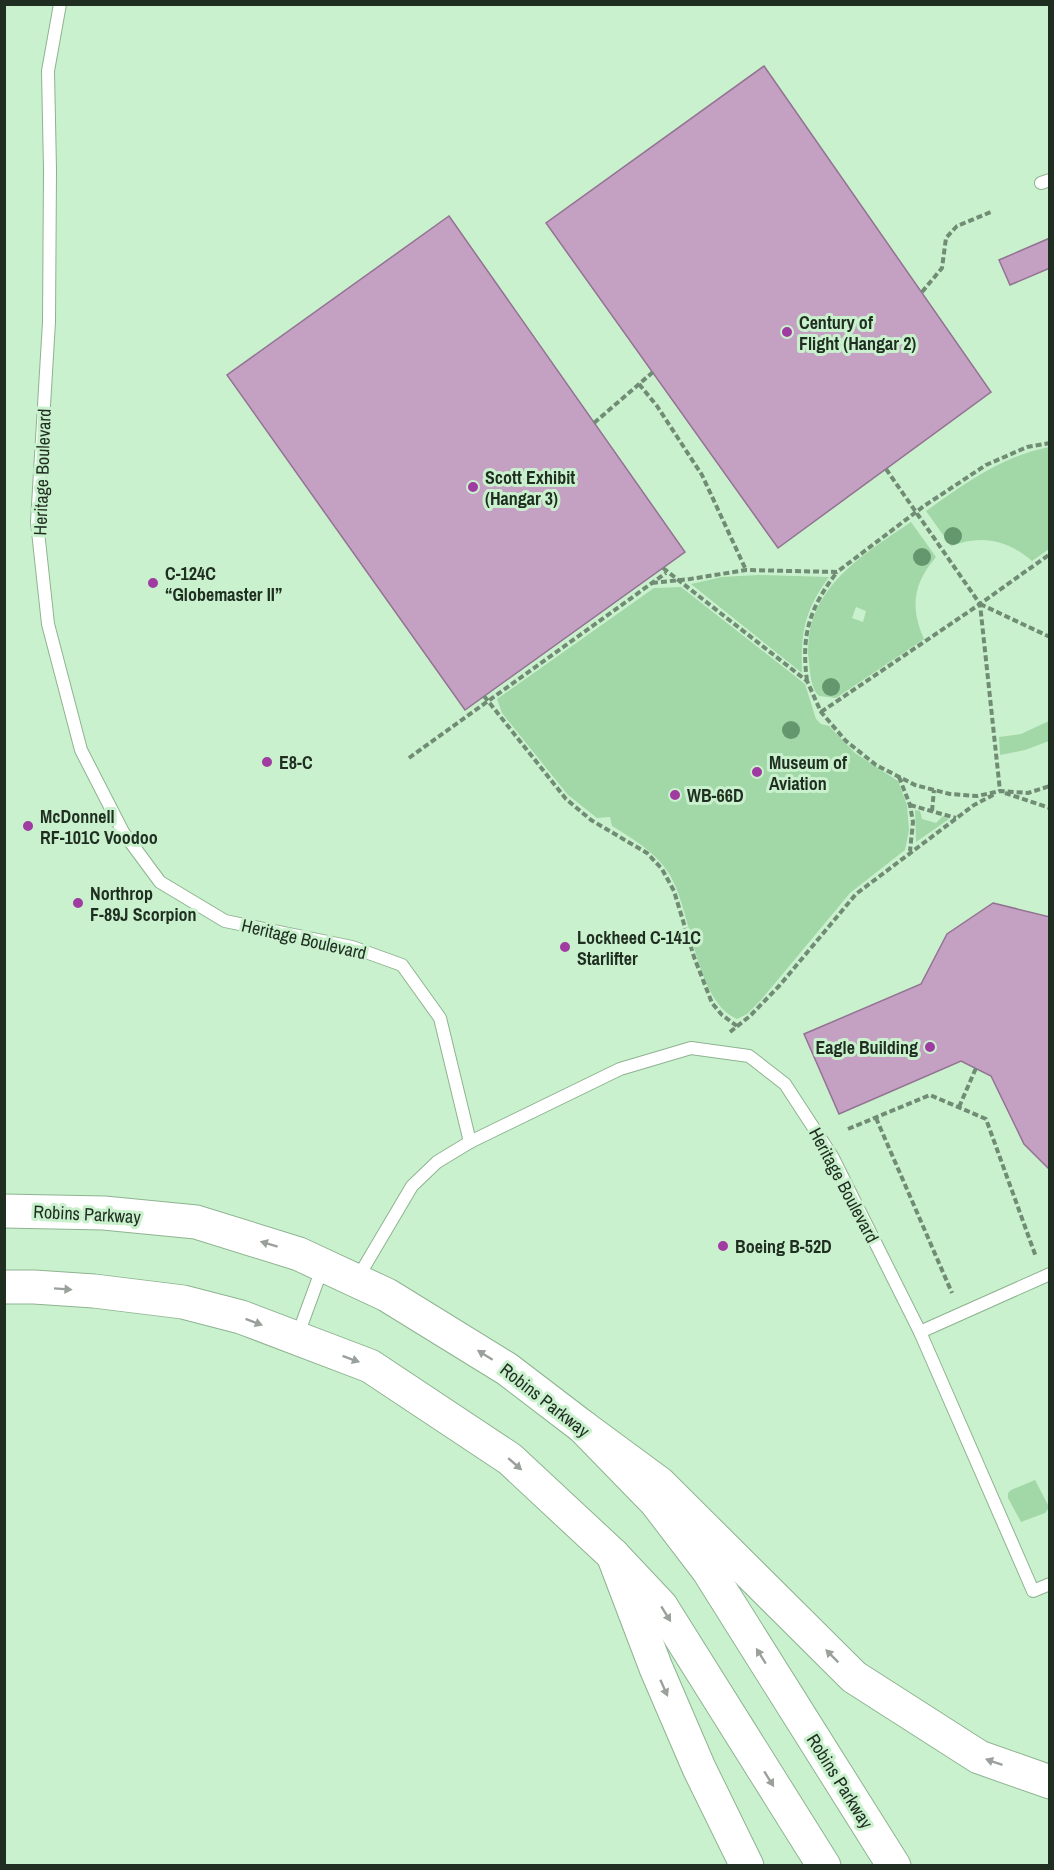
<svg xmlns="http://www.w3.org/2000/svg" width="1054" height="1870" viewBox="0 0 1054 1870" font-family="'Archivo Narrow',sans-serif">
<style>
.green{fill:#a2d7a7;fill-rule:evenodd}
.building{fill:#c4a1c3;stroke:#937293;stroke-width:1.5}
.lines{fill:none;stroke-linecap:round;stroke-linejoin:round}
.lane-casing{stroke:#8eb391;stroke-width:14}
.secondary-casing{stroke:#8eb391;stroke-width:35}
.primary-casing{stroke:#8eb391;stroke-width:35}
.path{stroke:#718c74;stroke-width:4;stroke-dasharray:6 3;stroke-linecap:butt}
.lane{stroke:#fff;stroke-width:12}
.secondary{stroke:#fff;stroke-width:33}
.primary{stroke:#fff;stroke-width:33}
.tree{fill:#64976d}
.oneway{fill:#9aa19b}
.poi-dot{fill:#9f3ba1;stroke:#caf1cd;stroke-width:2}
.labels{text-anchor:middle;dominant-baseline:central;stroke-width:6;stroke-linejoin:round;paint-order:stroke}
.poi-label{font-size:18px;font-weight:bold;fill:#1f2e21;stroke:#caf1cd;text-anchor:start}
.street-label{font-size:18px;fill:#1f2e21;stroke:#caf1cd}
</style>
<rect width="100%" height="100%" fill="#caf1cd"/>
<g class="green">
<path d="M1049,447V549L1032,561C1008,540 981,534 951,546L926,511C966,483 1000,457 1049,447Z"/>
<path d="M911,522L936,557C913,584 910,607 924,639L836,698L819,696C811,689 810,673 809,662C801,591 861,556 911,522ZM856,607L866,611L863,622L852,618Z"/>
<path d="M758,575L829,577C804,611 801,632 802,673L691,584L722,577Z"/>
<path d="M681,587L805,684L816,719L821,724L829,726L855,753L898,781L907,805L909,830L905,850L850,893L761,1000L747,1014L737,1019C694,1000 692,908 668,872C654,851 633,839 612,826L610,817L597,818L568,795L502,713L497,699L654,588Z"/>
<path d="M1049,721V741L1025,750L1000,755L999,737L1021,734Z"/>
<path d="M915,810L920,811L922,819L936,823L943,816L949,819L916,842Z"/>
<path d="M1035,1480L1048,1505V1509L1045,1513L1021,1522L1008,1498V1493L1011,1490Z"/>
</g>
<g class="building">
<path d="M764,66L991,392L778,548L546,223Z"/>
<path d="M449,216L685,552L465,710L227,375Z"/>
<path d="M1050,238V268L1010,285L999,260Z"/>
<path d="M993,903L1050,917V1170L1024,1144L991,1076L961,1061L839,1114L804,1034L921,984L947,934Z"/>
</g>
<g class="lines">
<defs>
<g id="lane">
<path d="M60,4L48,71L50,170L49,322L37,522L48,624L81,750L123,832L160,882L225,921L352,947L402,965L440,1018L470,1142L620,1069L691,1048L749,1056L785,1084L832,1156L920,1332L1050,1274"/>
<path d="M1041,183L1050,180"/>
<path d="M357,1279L412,1186L437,1162L470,1142"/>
<path d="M920,1332L1033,1591L1050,1584"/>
<path d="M297,1337L323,1266"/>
</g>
<g id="secondary">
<path d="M4,1211L104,1213L196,1222L299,1254L387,1295L507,1369L583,1427L656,1502L708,1570L894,1866"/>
<path d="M4,1287H34L94,1291L183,1302L241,1317L370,1366L510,1459L613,1555L661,1606L824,1866"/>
</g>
<g id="primary">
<path d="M583,1427L659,1483L854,1677L979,1757L1050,1782"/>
<path d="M613,1555L656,1668L699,1768L747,1866"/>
</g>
</defs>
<use href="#lane" class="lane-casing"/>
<use href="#secondary" class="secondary-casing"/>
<use href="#primary" class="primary-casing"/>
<g class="path">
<path d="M922,292L942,268L946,238L957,226L991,212"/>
<path d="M639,384L657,406L702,475L746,570"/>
<path d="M594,423L653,372"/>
<path d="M886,469L980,604L1000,791"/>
<path d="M663,568L807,681L821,712L846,741L876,765L915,785L950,794L977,796L1000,791L1028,793L1050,786"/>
<path d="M652,583L690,579L746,570L837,572L924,506L986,465L1027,447L1050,443"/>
<path d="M980,604L1050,637"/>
<path d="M807,681C801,635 809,609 837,572"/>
<path d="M484,696L566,799L591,820L647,853L662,869L674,891L694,957L712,1003L722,1015L737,1026"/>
<path d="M821,712L980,604L1050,554"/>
<path d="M409,758L666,573"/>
<path d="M899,777L910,805L913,822L910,851"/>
<path d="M1005,793L1050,808"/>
<path d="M910,805L956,818"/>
<path d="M932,811L934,790"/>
<path d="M730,1032L750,1016L780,985L856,894L974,805L995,794"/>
<path d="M959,1107L976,1068"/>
<path d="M876,1118L952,1293"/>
<path d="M848,1129L930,1095L986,1119L1036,1257"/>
</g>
<use href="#lane" class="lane"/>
<use href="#secondary" class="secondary"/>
<use href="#primary" class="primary"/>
</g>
<g class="tree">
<circle cx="953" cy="536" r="9"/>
<circle cx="922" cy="557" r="9"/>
<circle cx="831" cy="687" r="9"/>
<circle cx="791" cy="730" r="9"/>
</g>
<defs><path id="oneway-solid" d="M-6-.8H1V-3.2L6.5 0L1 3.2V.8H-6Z" transform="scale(1.5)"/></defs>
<g class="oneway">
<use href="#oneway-solid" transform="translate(269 1244) rotate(-163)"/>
<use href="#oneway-solid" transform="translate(63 1289) rotate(4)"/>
<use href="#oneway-solid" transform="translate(254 1322) rotate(21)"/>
<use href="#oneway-solid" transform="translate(485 1355) rotate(-148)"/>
<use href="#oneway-solid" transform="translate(351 1359) rotate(20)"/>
<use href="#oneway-solid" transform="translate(515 1464) rotate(41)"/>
<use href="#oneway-solid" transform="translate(666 1614) rotate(58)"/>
<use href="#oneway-solid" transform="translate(761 1656) rotate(-122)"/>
<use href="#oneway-solid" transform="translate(832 1656) rotate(-135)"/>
<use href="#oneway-solid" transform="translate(664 1688) rotate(66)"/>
<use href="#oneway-solid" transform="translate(994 1762) rotate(-161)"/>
<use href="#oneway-solid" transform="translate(769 1779) rotate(58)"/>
</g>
<g class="poi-dot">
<circle cx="787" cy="332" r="6"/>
<circle cx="473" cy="487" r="6"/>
<circle cx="153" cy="583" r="6"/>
<circle cx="267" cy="762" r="6"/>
<circle cx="757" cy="772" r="6"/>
<circle cx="675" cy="795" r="6"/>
<circle cx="28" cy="826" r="6"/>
<circle cx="78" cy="903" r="6"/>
<circle cx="565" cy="947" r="6"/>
<circle cx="930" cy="1047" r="6"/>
<circle cx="723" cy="1246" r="6"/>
</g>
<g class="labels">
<g class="poi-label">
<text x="799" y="322">Century of<tspan x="799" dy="21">Flight (Hangar 2)</tspan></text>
<text x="485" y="477">Scott Exhibit<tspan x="485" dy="21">(Hangar 3)</tspan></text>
<text x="165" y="573">C-124C<tspan x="165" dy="21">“Globemaster II”</tspan></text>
<text x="279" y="762">E8-C</text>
<text x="769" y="762">Museum of<tspan x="769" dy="21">Aviation</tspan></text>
<text x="687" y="795">WB-66D</text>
<text x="40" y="816">McDonnell<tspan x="40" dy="21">RF-101C Voodoo</tspan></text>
<text x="90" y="893">Northrop<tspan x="90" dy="21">F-89J Scorpion</tspan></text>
<text x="577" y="937">Lockheed C-141C<tspan x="577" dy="21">Starlifter</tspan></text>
<text x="918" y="1047" text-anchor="end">Eagle Building</text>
<text x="735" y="1246">Boeing B-52D</text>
</g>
<g class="street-label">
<text transform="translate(42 472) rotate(-88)">Heritage Boulevard</text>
<text transform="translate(304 939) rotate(13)">Heritage Boulevard</text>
<text transform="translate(844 1185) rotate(62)">Heritage Boulevard</text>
<text transform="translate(87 1214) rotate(3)">Robins Parkway</text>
<text transform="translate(545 1400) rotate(38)">Robins Parkway</text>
<text transform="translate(840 1781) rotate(58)">Robins Parkway</text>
</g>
</g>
<rect width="1054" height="1870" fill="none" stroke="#1f2e21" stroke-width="12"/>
</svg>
